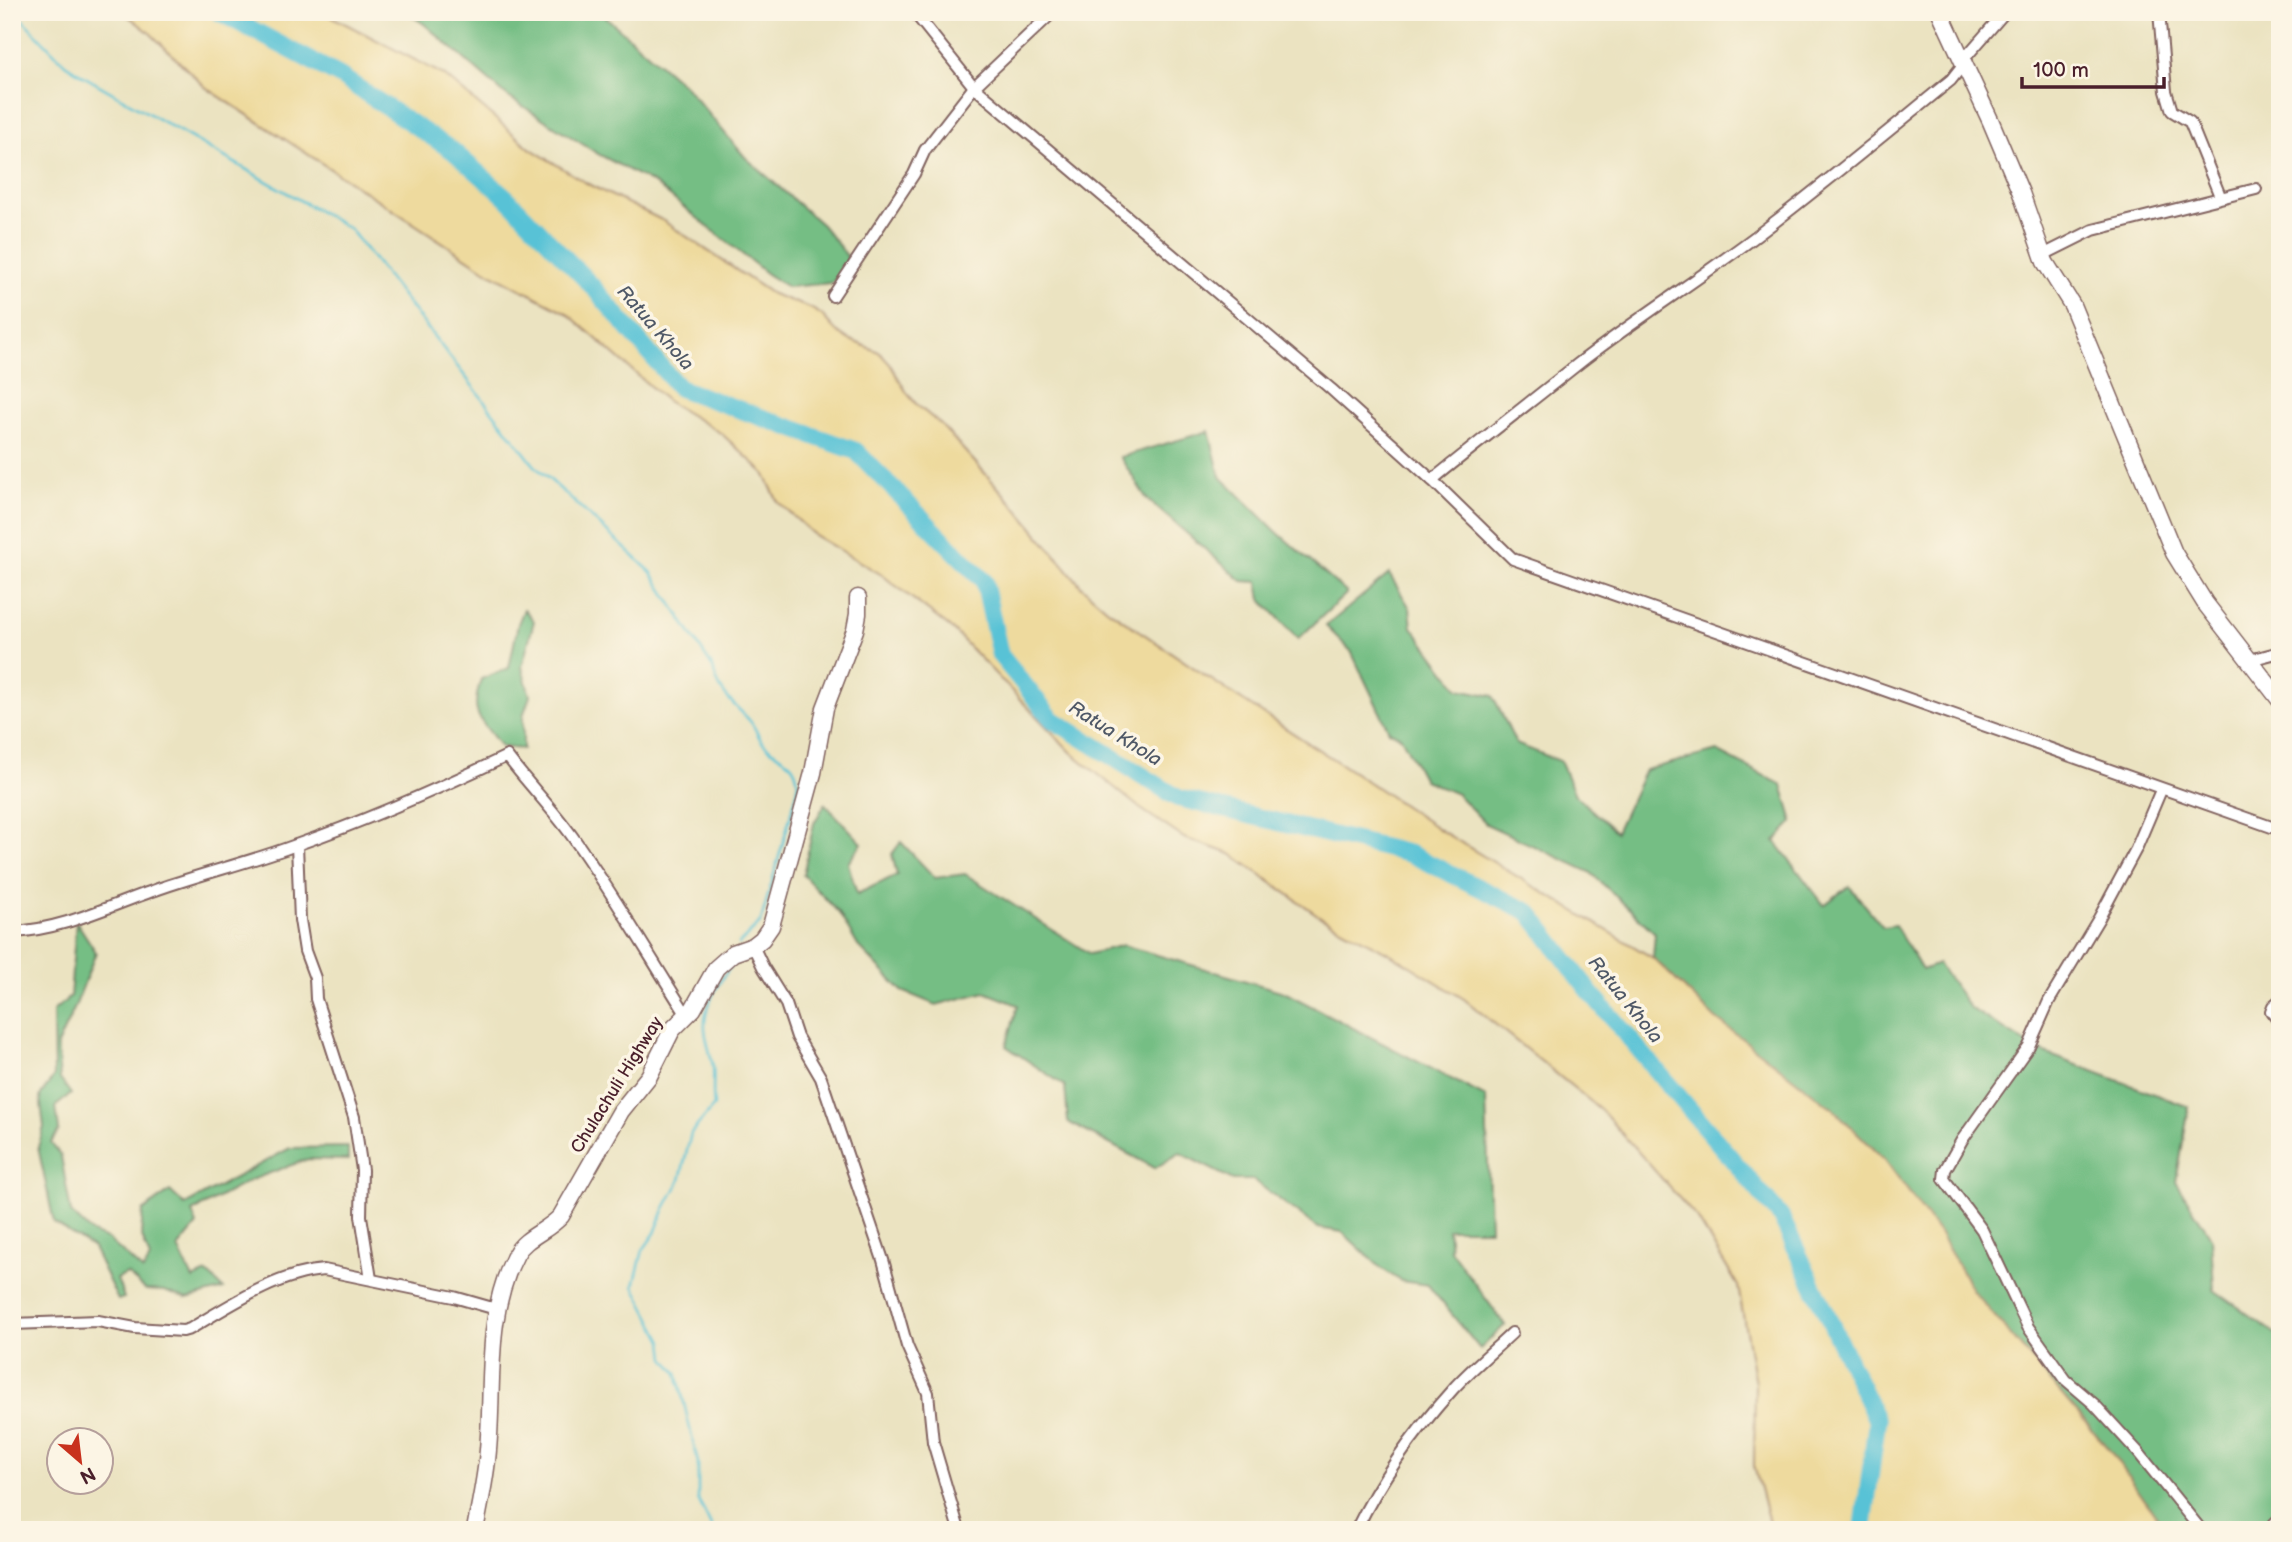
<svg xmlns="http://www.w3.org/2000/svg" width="2292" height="1542" viewBox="0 0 2292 1542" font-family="'Balsamiq Sans',sans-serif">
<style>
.forest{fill:#75be84;stroke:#606e58;stroke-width:2}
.sand{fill:#eeda9e;stroke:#9c7c64;stroke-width:2}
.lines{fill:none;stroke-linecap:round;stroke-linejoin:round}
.stream{stroke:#59c2d6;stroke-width:2.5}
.river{stroke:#59c2d6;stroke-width:18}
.street-casing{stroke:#826460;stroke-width:14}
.secondary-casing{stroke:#826460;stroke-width:19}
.street{stroke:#fff;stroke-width:10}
.secondary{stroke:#fff;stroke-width:16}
.labels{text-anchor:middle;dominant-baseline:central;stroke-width:7;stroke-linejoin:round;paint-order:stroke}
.street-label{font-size:18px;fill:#4a1f2b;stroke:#fcf5e5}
.water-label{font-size:19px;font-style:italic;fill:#4f5867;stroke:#fcf5e5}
</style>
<rect width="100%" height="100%" fill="#fcf5e5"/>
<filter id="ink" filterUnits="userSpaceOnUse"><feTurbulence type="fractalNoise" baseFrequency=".0143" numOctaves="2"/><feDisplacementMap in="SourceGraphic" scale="14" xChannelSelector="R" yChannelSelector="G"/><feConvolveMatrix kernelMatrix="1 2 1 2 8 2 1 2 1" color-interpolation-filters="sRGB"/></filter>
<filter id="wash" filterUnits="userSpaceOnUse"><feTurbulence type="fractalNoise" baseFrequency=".00686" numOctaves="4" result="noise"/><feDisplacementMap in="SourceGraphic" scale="28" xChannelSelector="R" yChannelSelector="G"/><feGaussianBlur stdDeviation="1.57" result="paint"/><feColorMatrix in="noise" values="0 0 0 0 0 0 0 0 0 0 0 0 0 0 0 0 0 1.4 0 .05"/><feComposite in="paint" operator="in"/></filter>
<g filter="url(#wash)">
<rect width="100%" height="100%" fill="#ebe3c1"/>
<g class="forest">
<path d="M406,12H600L686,87L745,157L822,225L848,257L844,273L831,283L788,287L767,274L655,184L598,154L507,96L424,24Z"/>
<path d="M1209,431L1220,476L1278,533L1347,593L1298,639L1261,599L1258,582L1242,581L1147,499L1120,457Z"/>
<path d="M1389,574L1410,608L1412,627L1459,689L1493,696L1516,744L1560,761L1575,795L1616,832L1645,770L1717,751L1782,785L1793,822L1775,841L1824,905L1849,886L1883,927L1895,925L1922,970L1938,964L1970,1008L2037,1050L2189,1107L2176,1182L2211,1237L2214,1290L2280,1337V1530H2166L2111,1452L1973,1291L1939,1233L1885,1160L1831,1107L1715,1018L1653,958L1655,933L1590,872L1486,824L1457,794L1424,780L1401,737L1389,731L1351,651L1326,626Z"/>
<path d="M524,609L534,621L522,667L530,696L523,716V749L501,747C480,717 469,717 481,679L509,668L518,624Z"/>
<path d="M825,804L862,843L848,863L857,894L897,875L892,854L901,842L935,878L965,874L1090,954L1123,945L1284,992L1486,1097L1490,1229H1448L1450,1250L1505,1325L1480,1349L1428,1285L1401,1281L1381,1268L1342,1232L1318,1228L1253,1180H1233L1180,1153L1155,1168L1068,1122L1065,1086L1006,1046L1018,1005L985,992L936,1005L902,991L858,946L839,913L803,875L814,823Z"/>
<path d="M76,921L96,952L75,1007L57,1045L60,1079L71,1094L56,1106L59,1130L51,1143L61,1156L71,1213L92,1233L109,1240L143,1271L150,1259L141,1234L143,1211L170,1191L185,1205L290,1148L348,1147V1160L308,1159L251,1180L192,1212L197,1225L178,1248L193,1279L207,1273L224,1289L187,1299L164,1291L146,1290L127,1274L117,1279L124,1298L118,1300L93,1248L54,1223L38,1147L44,1127L40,1096L54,1076L53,1011L70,997Z"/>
</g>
<path class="sand" d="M123,12H323L444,75L531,149L590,185L662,220L772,294L810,308L822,315L835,330L848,339L879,352L890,364L907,393L917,405L941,425L1013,504L1082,587L1107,609L1234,695L1364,779L1440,830L1653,958L1715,1018L1831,1107L1885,1160L1939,1233L1973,1291L2111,1452L2166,1530H1771L1754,1466L1755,1383L1738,1286L1697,1218L1600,1109L1464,999L1389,953L1322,918L1231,854L1184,838L1141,809L1072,753L953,630L882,575L814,535L778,502L764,473L722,434L667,401L567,313L488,272L205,87L149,32Z"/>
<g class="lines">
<g class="stream">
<path d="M15,12L65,64L85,77L350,229L535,466L651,572L713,668C719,695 733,702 750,721C756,728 758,738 764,744C783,762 798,758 798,789L762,917L760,923L739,944"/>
<path d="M713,1530L698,1499V1463L677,1373L665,1358L663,1341L634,1286L643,1250L655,1233L664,1210L680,1180L691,1133L714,1106C712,1093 714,1080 713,1067C711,1054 706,1042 705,1029C703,1005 720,981 733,963"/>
</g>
<path class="river" d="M219,12L340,76L453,151L507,198L593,287L679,388L856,451L984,581L1000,655L1052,719L1178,798L1410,854L1529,912L1591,993L1781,1217L1877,1421L1863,1530"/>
</g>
</g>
<g filter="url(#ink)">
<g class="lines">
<defs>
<g id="street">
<path d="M914,12L974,87L1331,389L1432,480L1513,559L2280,830"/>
<path d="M2159,12L2166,91L2172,111L2190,122L2220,196"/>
<path d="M2043,255L2093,230L2256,189"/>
<path d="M833,296L914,174L925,150L974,87L1053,12"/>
<path d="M1432,480C1480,441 1529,403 1578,364C1641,315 1709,273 1772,224C1833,177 1892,128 1951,80L1962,66L1964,59L2005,12"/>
<path d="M2250,660L2280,652"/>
<path d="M2161,790L2136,849L2099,918L2049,1001L2029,1046L1962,1140L1945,1170L1944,1179L1982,1230L2028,1327L2066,1380L2094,1404L2138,1452L2201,1530"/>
<path d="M297,845L300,920L305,951L315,978L316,999L354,1117L362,1170L361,1216L371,1279"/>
<path d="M12,932C64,930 115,903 164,887C208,872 253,861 296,845C368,820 438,789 507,756C528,784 552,808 572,836C613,893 648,954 686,1014"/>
<path d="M753,946L763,967L786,1004L797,1037L821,1078L883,1260L907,1346L928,1393L933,1442L959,1530"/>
<path d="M2280,1000L2273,1006L2271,1011L2280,1023"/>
<path d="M12,1324L98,1321L135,1328L183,1331L190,1329C229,1306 278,1273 324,1270L454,1297L496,1309"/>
<path d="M1356,1530C1380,1480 1416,1430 1453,1389C1471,1369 1492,1352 1512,1333"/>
<path d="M2268,1530L2280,1518"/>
</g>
<g id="secondary">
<path d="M1940,12L1991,122L2021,193L2045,262L2072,305L2174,553L2205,603L2280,700"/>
<path d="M475,1530C480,1503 486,1477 488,1450C494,1383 484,1316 516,1254C525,1237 548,1231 561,1216L621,1111L649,1076L672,1030L693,1009L716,968L733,953L753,946L762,939L771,926L813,773L825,708L855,630L858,614V598"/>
</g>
</defs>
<use href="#street" class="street-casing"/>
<use href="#secondary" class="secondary-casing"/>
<use href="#street" class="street"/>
<use href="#secondary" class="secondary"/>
</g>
</g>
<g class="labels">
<g class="street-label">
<text transform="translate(617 1085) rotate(-58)">Chulachuli Highway</text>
</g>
<g class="water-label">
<text transform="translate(655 328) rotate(49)">Ratua Khola</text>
<text transform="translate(1115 734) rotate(32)">Ratua Khola</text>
<text transform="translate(1625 1000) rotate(51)">Ratua Khola</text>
</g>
</g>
<rect width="2292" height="1542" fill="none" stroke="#fcf5e5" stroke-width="42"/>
<g transform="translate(80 1461) rotate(152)"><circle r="33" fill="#fcf5e5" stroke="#b59f9b" stroke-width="2"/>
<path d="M0-5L12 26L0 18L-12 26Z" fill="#c8321e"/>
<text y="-10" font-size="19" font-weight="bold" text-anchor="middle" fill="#4a1f2b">N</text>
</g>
<path d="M2022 77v10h142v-10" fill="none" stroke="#4a1f2b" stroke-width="3.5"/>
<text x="2033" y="77" font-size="21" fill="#4a1f2b" stroke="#fcf5e5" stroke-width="5" paint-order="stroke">100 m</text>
</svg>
